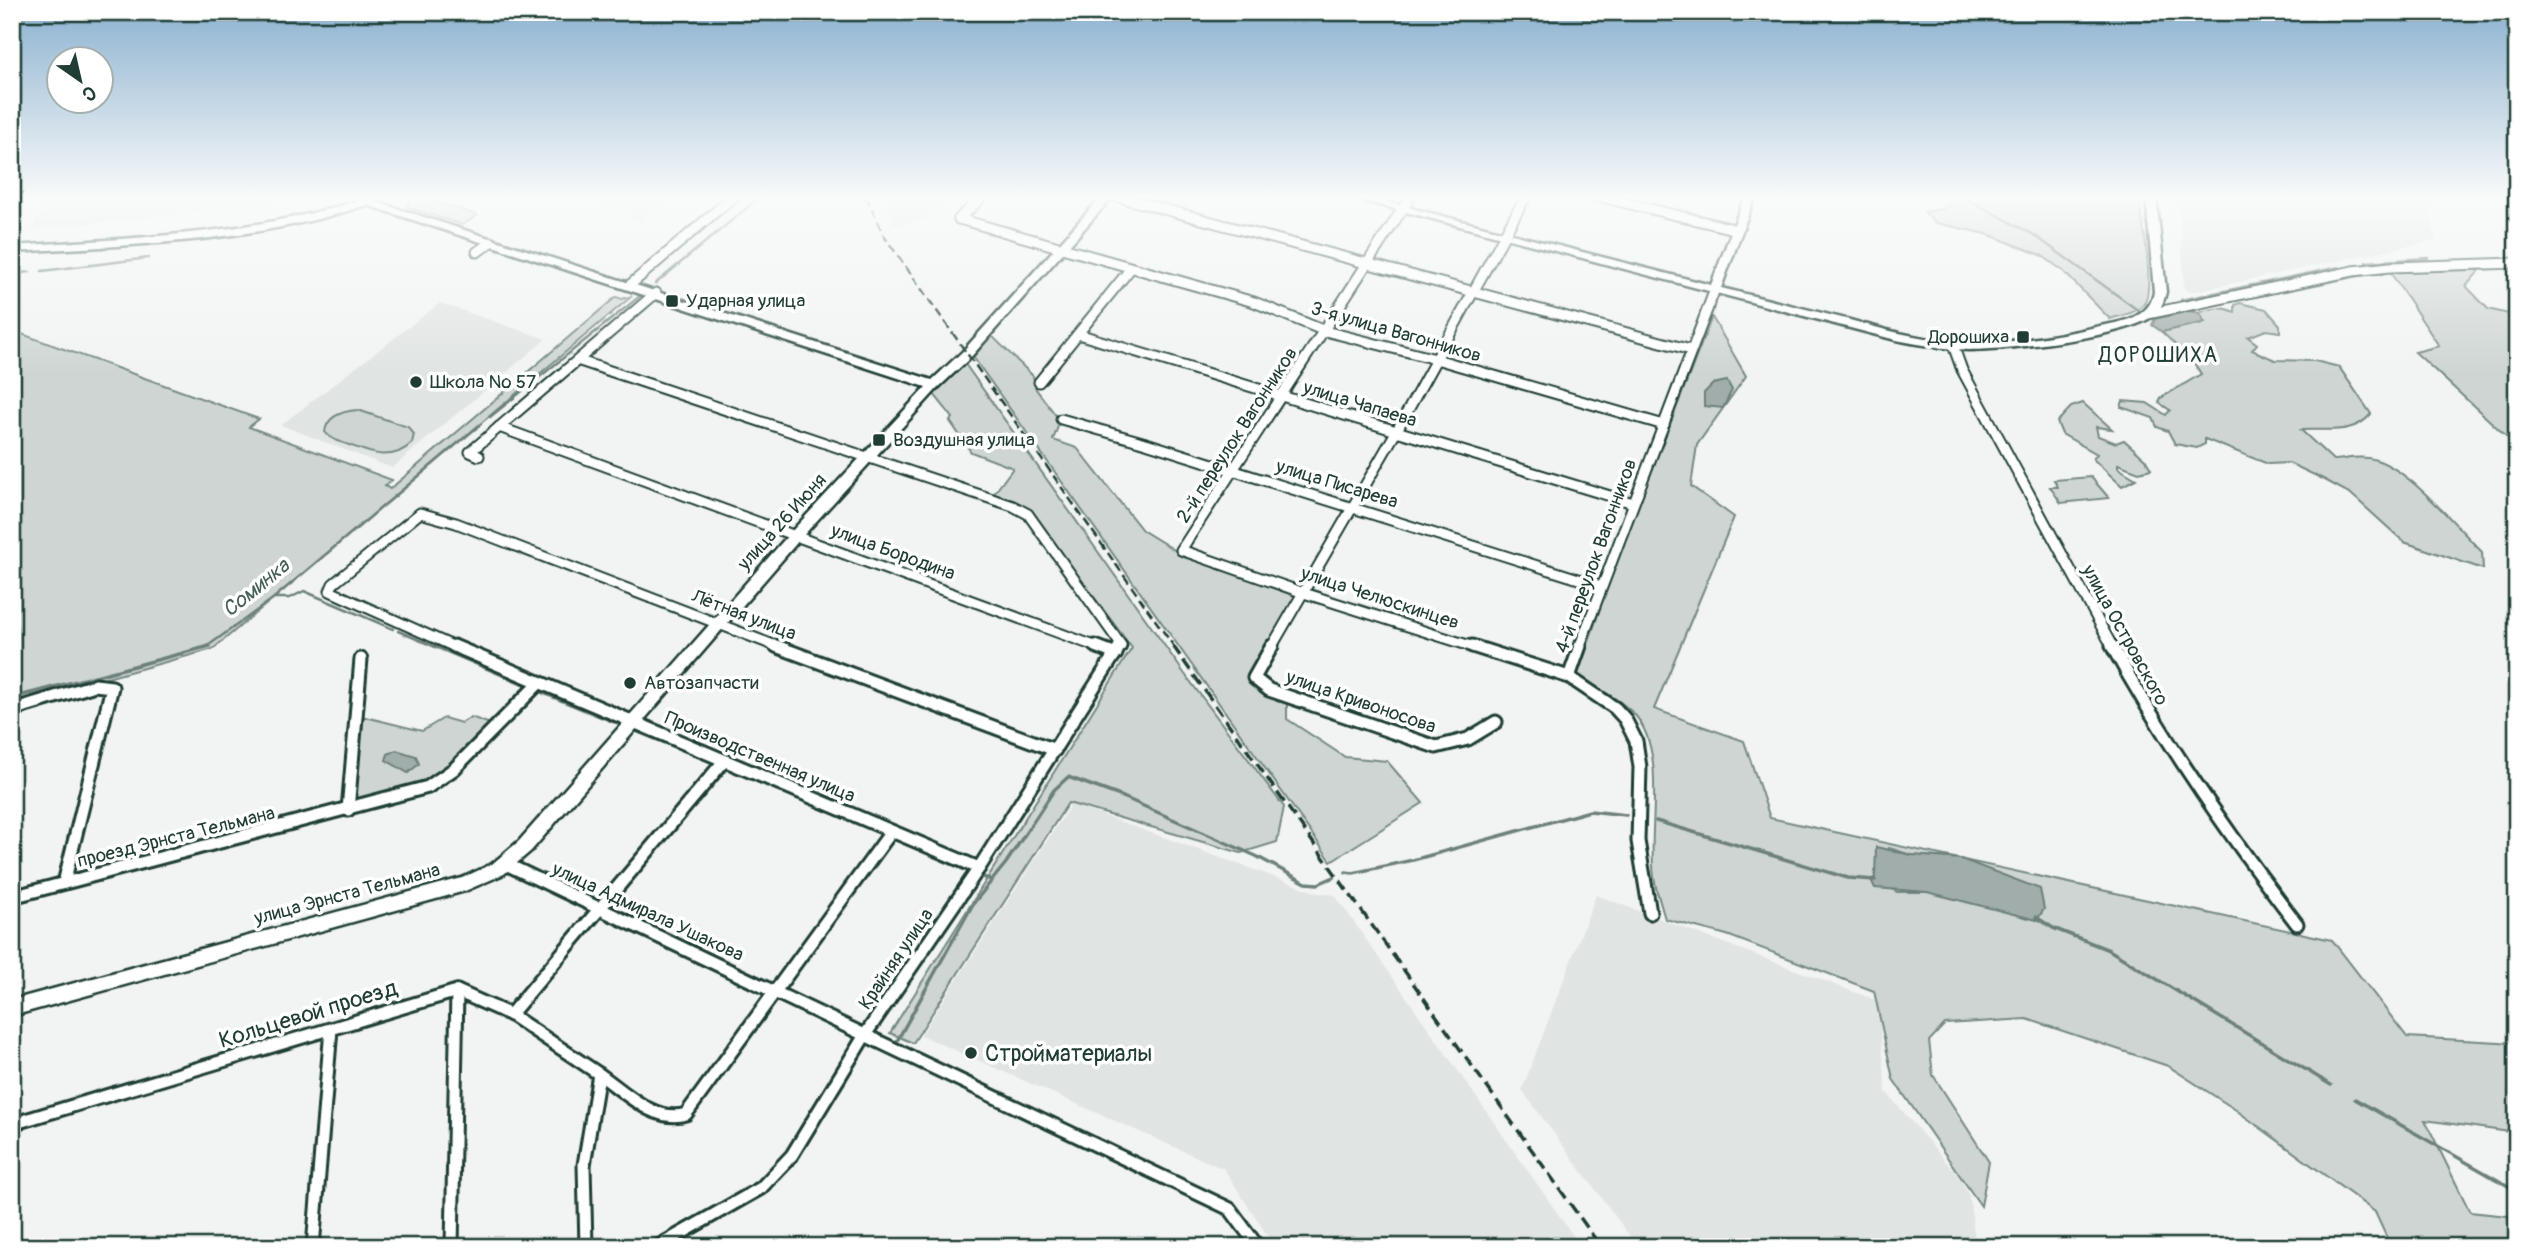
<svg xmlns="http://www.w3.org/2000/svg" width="2529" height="1259" viewBox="0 0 2529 1259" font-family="Pangolin,sans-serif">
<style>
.built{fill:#e0e4e3}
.green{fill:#ced5d3;stroke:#768984;stroke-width:2;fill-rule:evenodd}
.water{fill:#a1adaa;stroke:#6d807b;stroke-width:2}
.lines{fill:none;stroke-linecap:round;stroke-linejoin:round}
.stream-far1{stroke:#6d807b;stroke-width:2.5}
.stream{stroke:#6d807b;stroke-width:3.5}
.street-far1-casing{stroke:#1f3d34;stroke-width:13}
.street-casing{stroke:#1f3d34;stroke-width:17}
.secondary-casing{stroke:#1f3d34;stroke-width:5}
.street-far1{stroke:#fff;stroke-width:9}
.street{stroke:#fff;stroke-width:11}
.secondary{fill:#fff;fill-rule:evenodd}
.rail-far1{stroke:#1f3d34;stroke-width:2.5;stroke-dasharray:9 4.5;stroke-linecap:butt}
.rail{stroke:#1f3d34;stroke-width:3.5;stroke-dasharray:12 6;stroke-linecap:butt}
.poi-dot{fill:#1f3d34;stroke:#fff;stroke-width:2.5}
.labels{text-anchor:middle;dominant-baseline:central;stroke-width:7;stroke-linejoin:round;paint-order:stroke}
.poi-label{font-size:19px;fill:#1f3d34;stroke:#fff;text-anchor:start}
.street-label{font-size:19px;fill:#1f3d34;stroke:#fff}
.neighbourhood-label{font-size:21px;letter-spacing:2px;fill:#1f3d34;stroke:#fff}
.water-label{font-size:21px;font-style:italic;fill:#465f57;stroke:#fff}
.near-street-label{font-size:23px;fill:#1f3d34;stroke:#fff}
.near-poi-label{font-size:23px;fill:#1f3d34;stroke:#fff;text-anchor:start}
</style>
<rect width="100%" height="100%" fill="#f2f3f3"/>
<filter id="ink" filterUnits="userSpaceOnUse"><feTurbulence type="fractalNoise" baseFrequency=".0143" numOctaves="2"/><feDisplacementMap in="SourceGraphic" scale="14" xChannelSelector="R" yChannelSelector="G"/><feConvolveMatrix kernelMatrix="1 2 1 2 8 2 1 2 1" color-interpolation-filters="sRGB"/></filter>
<g filter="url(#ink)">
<g class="built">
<path d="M50,196H276L277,198L273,203L31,230Z"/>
<path d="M577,196H677L660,210L652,209L638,222L631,219L629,213L585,201Z"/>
<path d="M883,196H949L925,219L895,225Z"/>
<path d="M2179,196H2427L2436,240L2196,291H2187L2184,287Z"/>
<path d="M440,303L546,339L392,468L281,425Z"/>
<path d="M1071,804L1318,893L1335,895L1581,1247H1275L1224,1169L921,1035Z"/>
<path d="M1596,895L1878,1001L1886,1092L1960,1178L1969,1196L1976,1247H1638L1522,1090Z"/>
</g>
<g class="green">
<path d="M411,196H420L477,215L463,225L407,207Z"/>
<path d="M1964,196H2138C2142,217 2155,289 2144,304C2136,314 2121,315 2110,319L2062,270L2041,255L1987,234L1936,223L1924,212L1942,209Z"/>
<path d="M2481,269L2466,286L2488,309L2517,316V446L2415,352L2439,346L2390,272Z"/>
<path d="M632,296L213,649L12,704V336L22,334L259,419L249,427L392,480L385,486L390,489L616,297L622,299Z"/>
<path d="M2240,303L2266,309L2280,325V332L2266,330L2248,337L2257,344L2252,350L2275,360L2315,361L2339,367L2371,414C2353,436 2325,428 2301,430L2333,460C2347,459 2363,455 2376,460C2410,470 2456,526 2482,552L2483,569L2404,542L2351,494L2323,479L2289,463L2268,464L2205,439V444L2197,448L2175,444L2168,431L2157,427L2153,418L2121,407L2123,401L2147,403L2166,415L2170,410L2159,403L2161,398L2201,374L2194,363L2162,332L2203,323L2202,316L2199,313C2212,308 2222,306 2235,312V305Z"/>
<path d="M1712,317L1746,376L1697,445L1691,486L1734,517L1654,709L1744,741L1770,818L2332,940L2407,1037L2517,1043V1133L2425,1120L2470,1212L2517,1217V1247H2391L2375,1212L2236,1110L2168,1066L2027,1019L1945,1024L1929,1041L1933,1075L1989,1162L1981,1206L1893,1079L1874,991L1727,935L1665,919C1661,905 1656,891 1654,877C1647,829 1668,754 1635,715C1619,698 1597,688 1577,677L1613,570ZM1889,848L1911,855L1961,859L1927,892H1897L1875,877Z"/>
<path d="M991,335L1033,376L1036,389L1060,421L1053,440L1077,448L1142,530L1181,554L1300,594L1250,679L1255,687L1287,699V719L1345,757L1387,761L1423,803L1331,861L971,354Z"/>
<path d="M965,364L1184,673L1284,807L1277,842L1241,853L1068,803L913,1043L890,1033L1132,648L1029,510L993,495L1013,468L971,452L950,421L953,418L934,394Z"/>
<path d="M2083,403L2112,429L2096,427L2098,436L2116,443L2124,440L2145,459L2151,469L2139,472L2118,464V468L2136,479L2122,486L2093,459L2097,454L2062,434L2057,422L2071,407Z"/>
<path d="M358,410L408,427L414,434L412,443C392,462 372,454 349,445C341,442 331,440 325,432C327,416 343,411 358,410Z"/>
<path d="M2091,477L2109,498L2061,503L2050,487H2058L2054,480Z"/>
<path d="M357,715L422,731L444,718L461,723L471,717L493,725L451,769L429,783L352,806Z"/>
</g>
<g class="water">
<path d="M2191,311L2199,313L2205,322L2162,332L2152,325L2155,319Z"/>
<path d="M1727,381L1732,390L1723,408L1704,406V393L1713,384Z"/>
<path d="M396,750L416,756L419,764L408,773L386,760L388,754Z"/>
<path d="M1876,847L1911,855L1961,859L2040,889L2044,909L2037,920L1927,892L1875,888L1871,880L1875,877Z"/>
</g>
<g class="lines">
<g class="stream-far1">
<path d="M1962,196L2034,235L2139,311"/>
<path d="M2366,262L2428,258"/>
<path d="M42,271L149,258"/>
<path d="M12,274L30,272"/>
<path d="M655,284L761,196"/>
<path d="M2181,300L2339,267"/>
<path d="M2193,312L2199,308L2373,273L2382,274"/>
<path d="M2152,319H2155"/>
<path d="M490,417L640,296"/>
<path d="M274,598H290L304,591L393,629"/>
<path d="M398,631L438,648"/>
<path d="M205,648L274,598L481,424"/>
</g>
<g class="stream">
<path d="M434,646L531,687"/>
<path d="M536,690L614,722"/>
<path d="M12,698L210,646"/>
<path d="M638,732L718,764"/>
<path d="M819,806L883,834"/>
<path d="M1656,821L1848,878L1875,880"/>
<path d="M892,838L965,870"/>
<path d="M1346,872L1353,873L1413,860L1590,811L1626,815"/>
<path d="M980,876L992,880"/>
<path d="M2036,917L2053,928L2109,950L2331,1085"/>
<path d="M897,1041L973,904L1006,863L1054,790L1068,777L1123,797L1256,856L1306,883L1318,884L1334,877"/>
<path d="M2355,1099L2517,1191"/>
</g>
<defs>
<g id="street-far1">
<path d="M1115,196L1691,350"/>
<path d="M1411,196L1181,550L1304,593L1477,648"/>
<path d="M1597,196L1738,230"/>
<path d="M959,219L1254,302L1325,331L1436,359L1664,425"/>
<path d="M959,219L983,196"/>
<path d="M477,252L491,242"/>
<path d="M630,285L734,196"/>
<path d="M2148,314L2353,271L2390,267L2517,263"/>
<path d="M1078,334L1633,503"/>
<path d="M1953,345L1962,370L2113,648"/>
<path d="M580,361L1013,506L1028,514L1121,645L1119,648"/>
<path d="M1039,382L1131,268"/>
<path d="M1061,419L1146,443L1601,586"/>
<path d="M499,427L1100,648"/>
<path d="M479,456L470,452L656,293"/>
<path d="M457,648L330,591L333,584L420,513L456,523L781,648"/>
<path d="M1271,648L1396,432L1526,196"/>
<path d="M1579,648L1715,289"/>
</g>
<g id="street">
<path d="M454,646L979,868"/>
<path d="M776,646L1055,750"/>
<path d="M1095,646L1116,654"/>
<path d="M1272,646L1254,678L1269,690L1436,747L1468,739L1496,722"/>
<path d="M1472,646L1569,677L1615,708L1625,719L1636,741L1640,767L1638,841L1650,913"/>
<path d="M2112,646C2167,746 2228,834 2297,924"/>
<path d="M1569,677L1580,646"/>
<path d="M12,710L95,685L112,687L64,883"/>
<path d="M348,810L361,659"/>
<path d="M506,864L1230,1209L1258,1247"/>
<path d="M12,897L428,787L454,769L538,684"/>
<path d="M510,1015L724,761"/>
<path d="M599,1074C624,1091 655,1124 686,1114L891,832"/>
<path d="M12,1124L457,991L511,1015L599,1074L584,1165L586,1247"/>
<path d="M313,1247L331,1029"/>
<path d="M452,1247L457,991"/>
<path d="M657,1247L761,1188L792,1155L865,1035L979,868L1120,646"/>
</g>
<g id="secondary">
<path d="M372,196H389L377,202L932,380L962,352L1102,196H1113L970,358L938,388L801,538L531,851L504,874L465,891L12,1016V1000L462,878L492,864L519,841L791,532L926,387L367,205C253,243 131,245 12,252V246C134,238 256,235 372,196Z"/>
<path d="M1345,196H1364L1711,285L1745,196H1755L1721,288C1763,298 1804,309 1846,319C1882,329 1918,339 1956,342C2004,345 2054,337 2100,326C2122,322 2150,318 2154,292L2146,196H2156L2166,292C2164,301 2161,309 2154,315C2128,337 2006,350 1970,350C1945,349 1921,345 1896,340Z"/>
</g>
</defs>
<use href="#street-far1" class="street-far1-casing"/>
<use href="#street" class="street-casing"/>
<use href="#secondary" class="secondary-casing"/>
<use href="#street-far1" class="street-far1"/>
<use href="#street" class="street"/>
<use href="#secondary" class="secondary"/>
<path class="rail-far1" d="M866,196L884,236L1175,648"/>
<path class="rail" d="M1173,646L1601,1247"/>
</g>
</g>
<linearGradient id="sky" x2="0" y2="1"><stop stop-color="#8bb1cf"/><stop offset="0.53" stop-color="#f9fafa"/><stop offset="1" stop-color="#f9fafa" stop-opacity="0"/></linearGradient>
<rect width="2529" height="373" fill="url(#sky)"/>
<g class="poi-dot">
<rect x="665" y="294" width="14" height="14" rx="3.5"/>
<rect x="2016" y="330" width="14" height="14" rx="3.5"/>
<circle cx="416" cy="382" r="7"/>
<rect x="872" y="433" width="14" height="14" rx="3.5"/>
<circle cx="630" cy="683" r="7"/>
<circle cx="971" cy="1053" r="7"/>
</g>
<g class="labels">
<g class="poi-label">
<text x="686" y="301">Ударная улица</text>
<text x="2009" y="337" text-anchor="end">Дорошиха</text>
<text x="430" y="382">Школа № 57</text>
<text x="893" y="440">Воздушная улица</text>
<text x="644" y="683">Автозапчасти</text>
</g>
<g class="street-label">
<text transform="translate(1396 332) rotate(16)">3-я улица Вагонников</text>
<text transform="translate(1360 404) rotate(17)">улица Чапаева</text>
<text transform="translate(1237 435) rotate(-57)">2-й переулок Вагонников</text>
<text transform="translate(1337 484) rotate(17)">улица Писарева</text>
<text transform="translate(782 522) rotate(-48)">улица 26 Июня</text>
<text transform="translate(893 552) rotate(20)">улица Бородина</text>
<text transform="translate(1596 556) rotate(-70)">4-й переулок Вагонников</text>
<text transform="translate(1380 598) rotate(18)">улица Челюскинцев</text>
<text transform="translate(744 615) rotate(21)">Лётная улица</text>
<text transform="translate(2125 635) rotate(61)">улица Островского</text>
<text transform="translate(1361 702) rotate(19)">улица Кривоносова</text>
<text transform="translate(760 757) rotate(23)">Производственная улица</text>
<text transform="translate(176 837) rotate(-14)">проезд Эрнста Тельмана</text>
<text transform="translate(347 894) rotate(-15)">улица Эрнста Тельмана</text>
<text transform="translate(648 912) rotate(25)">улица Адмирала Ушакова</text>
<text transform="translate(896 959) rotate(-56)">Крайняя улица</text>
</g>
<g class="neighbourhood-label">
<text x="2159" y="355">ДОРОШИХА</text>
</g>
<g class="water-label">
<text transform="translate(256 588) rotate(-39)">Соминка</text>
</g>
<g class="near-street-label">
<text transform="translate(308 1014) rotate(-17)">Кольцевой проезд</text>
</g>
<g class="near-poi-label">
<text x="985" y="1053">Стройматериалы</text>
</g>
</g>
<rect width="2529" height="1259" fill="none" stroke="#fff" stroke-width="42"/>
<rect x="21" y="21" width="2487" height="1217" fill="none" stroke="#1f3d34" stroke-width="2.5" filter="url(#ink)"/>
<g transform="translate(80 80) rotate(146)"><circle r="33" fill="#ffffff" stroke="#a5b1ae" stroke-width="2"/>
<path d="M0-5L12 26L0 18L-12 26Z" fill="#1f3d34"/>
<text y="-10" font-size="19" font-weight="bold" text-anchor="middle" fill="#1f3d34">С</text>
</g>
</svg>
